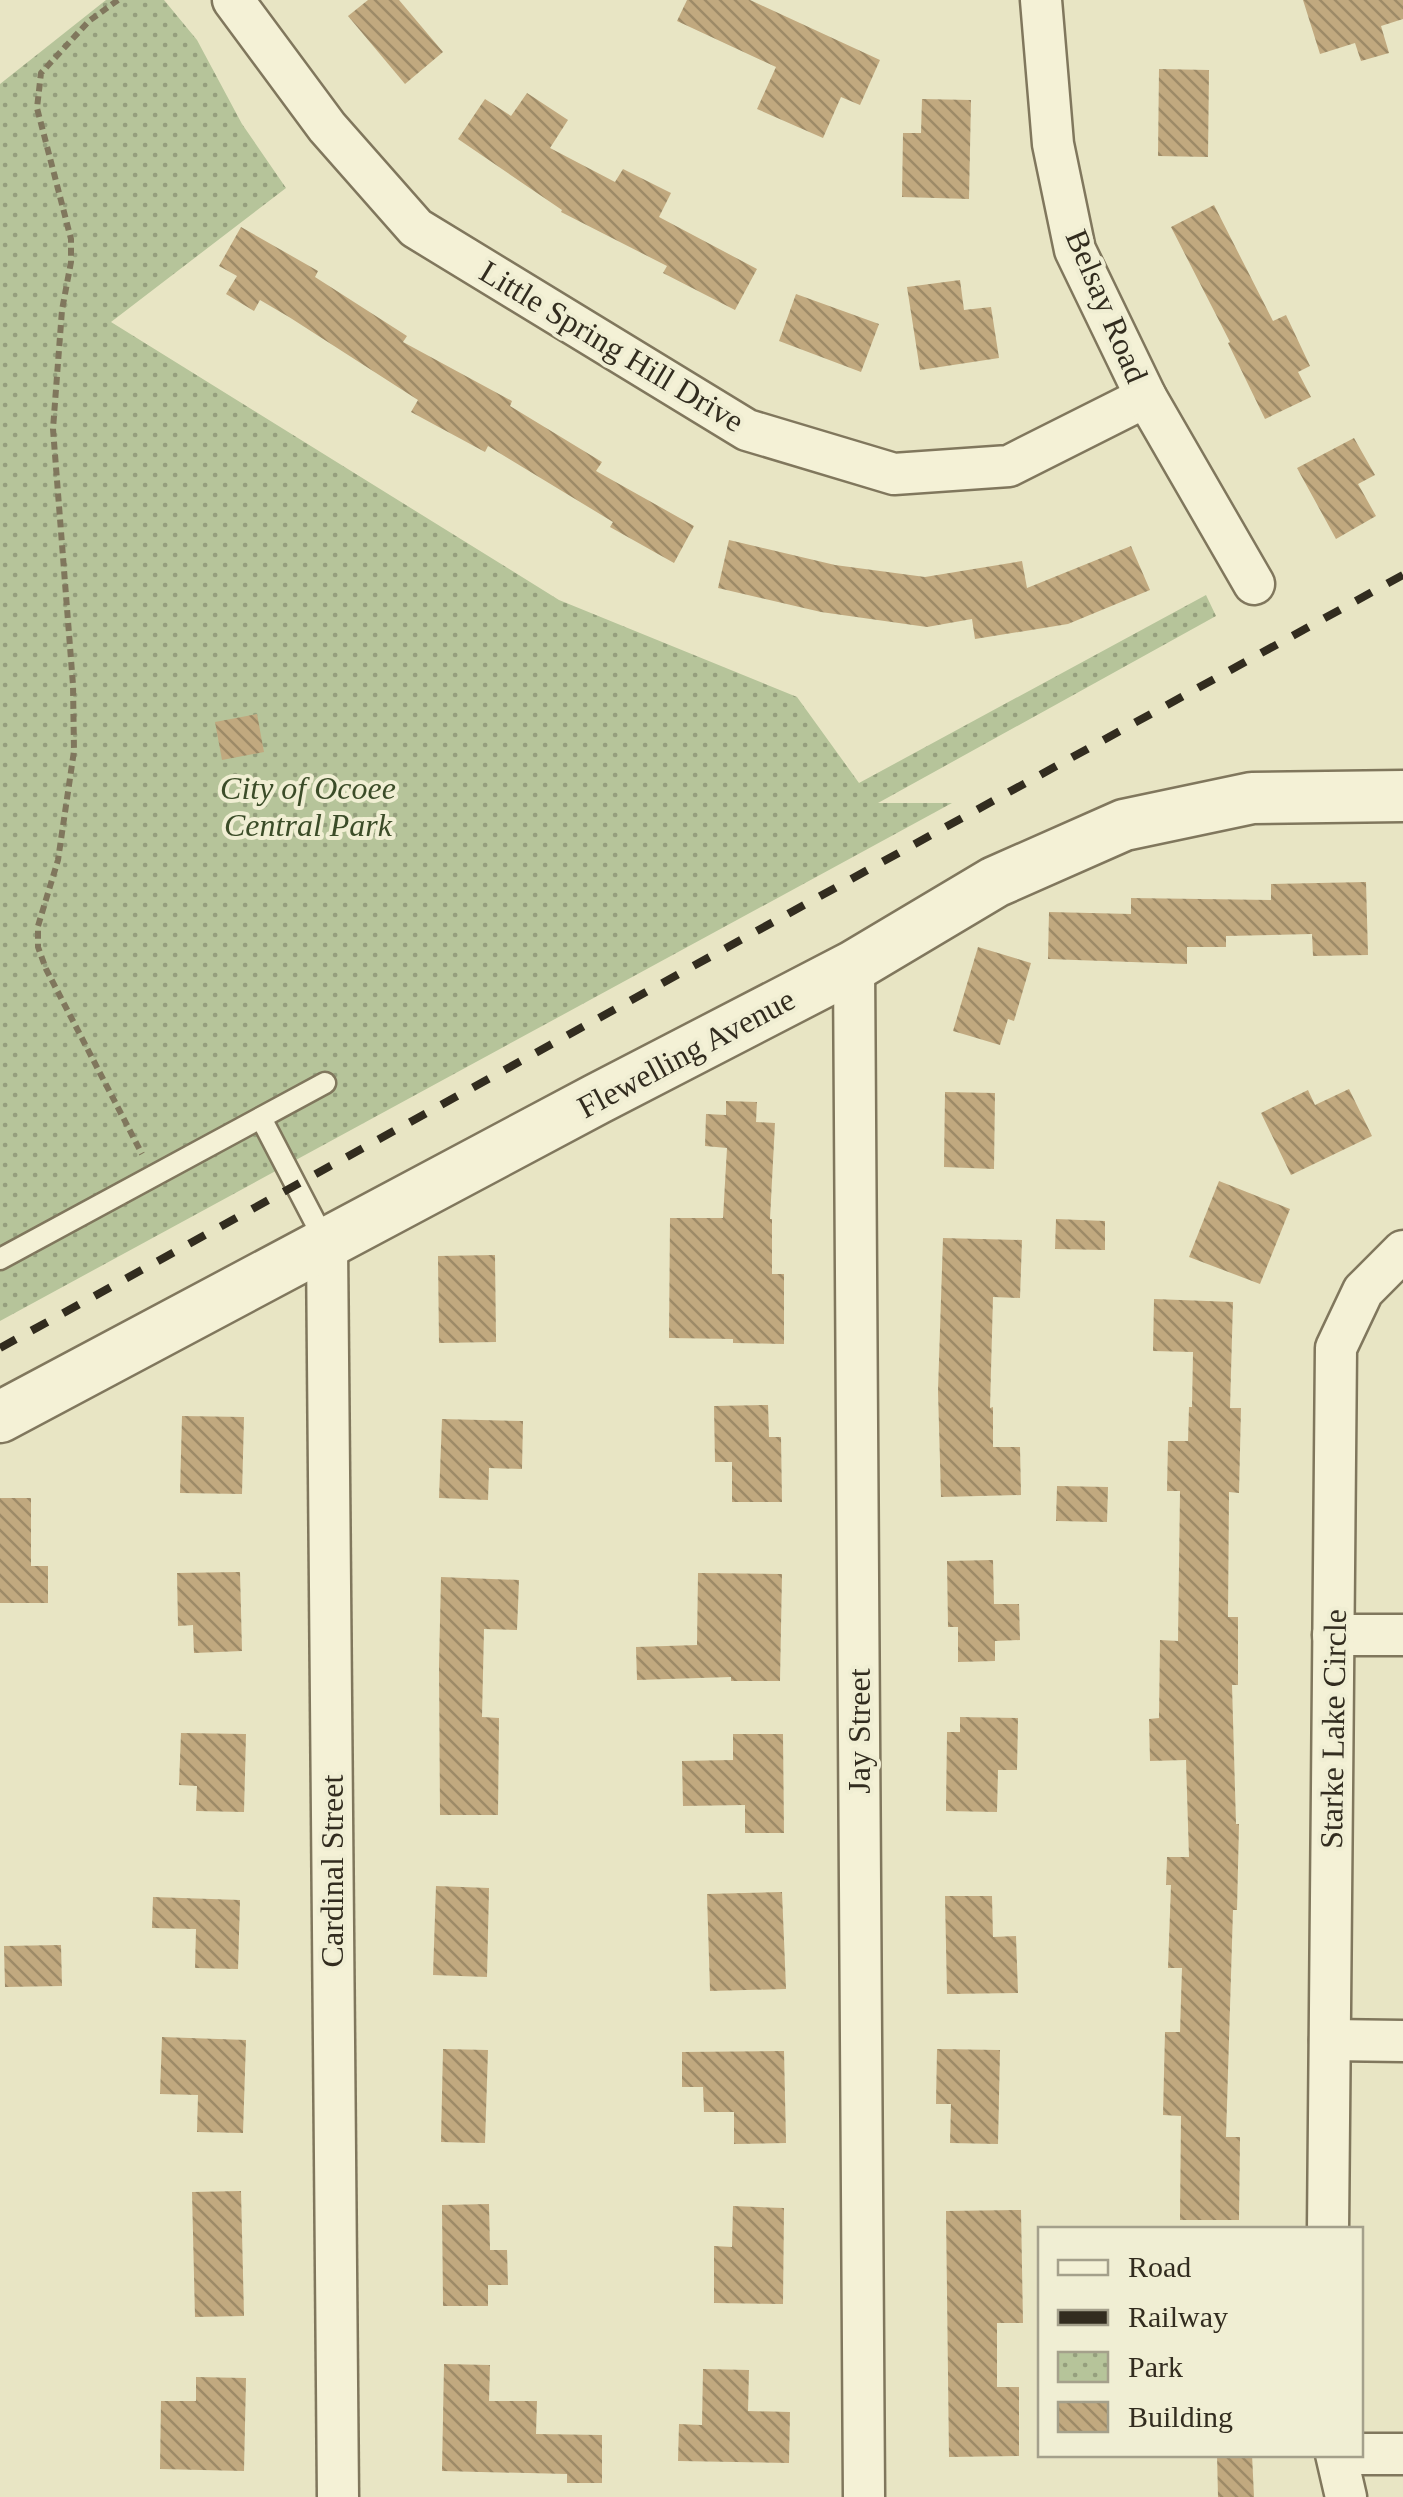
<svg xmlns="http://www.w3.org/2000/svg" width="1403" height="2497" viewBox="0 0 1403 2497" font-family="'Times New Roman',serif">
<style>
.park{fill:url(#park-dots)}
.building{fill:url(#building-back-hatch)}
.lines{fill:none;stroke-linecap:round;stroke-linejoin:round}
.service-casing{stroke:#80775d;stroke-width:25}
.minor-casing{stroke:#80775d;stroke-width:45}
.tertiary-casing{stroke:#80775d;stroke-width:55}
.path{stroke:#80775d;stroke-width:6;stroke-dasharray:8 5;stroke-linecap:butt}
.service{stroke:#f4f1d6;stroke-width:20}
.minor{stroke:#f4f1d6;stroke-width:40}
.tertiary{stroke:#f4f1d6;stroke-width:50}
.rail{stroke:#322c1f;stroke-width:8;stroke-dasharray:18 18;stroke-linecap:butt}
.labels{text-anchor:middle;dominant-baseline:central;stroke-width:8;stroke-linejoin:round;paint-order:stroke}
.street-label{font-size:32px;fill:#322c1f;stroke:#f0eed3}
.park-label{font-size:32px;font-style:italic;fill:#3b4c28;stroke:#f0eed3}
</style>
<defs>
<pattern id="park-dots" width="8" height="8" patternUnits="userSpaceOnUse" patternTransform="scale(2.5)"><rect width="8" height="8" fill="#b6c49a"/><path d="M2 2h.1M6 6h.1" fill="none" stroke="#959f7d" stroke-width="1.8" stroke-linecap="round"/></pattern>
<pattern id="building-back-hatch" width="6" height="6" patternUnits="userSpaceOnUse" patternTransform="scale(2.5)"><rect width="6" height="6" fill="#c1a97f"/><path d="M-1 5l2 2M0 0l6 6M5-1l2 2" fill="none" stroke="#9d8a67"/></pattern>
</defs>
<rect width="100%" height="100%" fill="#e8e5c4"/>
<path class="park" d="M106,0H164L197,40L242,124L286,188L111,322L559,600L797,697L859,783L1206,595L1216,616L878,803H952L0,1321V84Z"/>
<g class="building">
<path d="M368,0H399L443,52L405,84L348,16Z"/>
<path d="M687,0H750L880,60L860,105L841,97L823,138L757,109L776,67L677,21Z"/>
<path d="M1303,0H1403V19L1381,26L1389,53L1361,61L1355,43L1320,54Z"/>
<path d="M1159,69L1209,70L1208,157L1158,156Z"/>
<path d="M527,93L568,120L550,148L615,182L623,169L671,193L659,217L757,269L735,310L663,273L667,266L561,212L562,210L458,139L485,99L511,116Z"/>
<path d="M922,99L971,100L969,199L902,197L903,133H921Z"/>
<path d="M1214,205L1273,321L1286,315L1310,366L1298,372L1311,397L1265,419L1228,343L1230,342L1171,227Z"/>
<path d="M241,227L318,271L315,277L407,336L403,342L512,401L510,406L602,462L596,471L694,526L674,563L610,527L613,522L488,446L485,452L411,412L418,400L289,317L260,300L254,311L226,294L237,276L219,266Z"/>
<path d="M960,280L964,310L991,307L999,358L920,370L907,287Z"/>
<path d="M796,294L879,324L861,372L779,341Z"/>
<path d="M1354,438L1375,475L1358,484L1376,516L1336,539L1297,468Z"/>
<path d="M729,540L835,565L925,577L1022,561L1027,588L1131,546L1150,590L1068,624L975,639L972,619L927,627L821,612L718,588Z"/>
<path d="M257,714L264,752L222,760L215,722Z"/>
<path d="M1366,882L1368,955L1313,956L1312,934L1226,936V947H1187V964L1048,959L1049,912L1131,914V898L1271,900V884Z"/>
<path d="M978,947L1031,963L1014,1021L1008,1019L1000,1045L953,1031Z"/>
<path d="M1349,1089L1372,1136L1291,1175L1261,1113L1308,1090L1315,1105Z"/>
<path d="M945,1092L995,1093L994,1169L944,1167Z"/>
<path d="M726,1101L757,1102L756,1122L775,1123L770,1219H772V1274H784V1344L733,1343V1339L669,1338L670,1218H723L727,1148L705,1146L706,1114L726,1115Z"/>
<path d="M1219,1181L1290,1209L1260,1284L1189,1257Z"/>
<path d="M1056,1219L1105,1221V1250L1055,1249Z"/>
<path d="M943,1238L1022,1240L1020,1298L993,1297L990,1408L993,1407V1447H1020L1021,1495L941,1497L938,1391Z"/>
<path d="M495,1255L496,1342L439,1343L438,1256Z"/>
<path d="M1154,1299L1233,1302L1230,1408H1241L1239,1493L1229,1492L1228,1617H1238V1685H1232L1236,1824H1239L1237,1910H1233L1226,2137H1240L1239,2220H1180L1181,2116L1163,2115L1165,2032H1180L1182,1968H1168L1171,1885H1166L1167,1857H1189L1186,1760L1150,1761L1149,1719L1159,1718L1160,1640L1178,1641L1180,1491H1167L1168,1441H1188L1189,1407H1192L1193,1352L1153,1351Z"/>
<path d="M768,1405L769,1437H781L782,1502H732V1462H715L714,1406Z"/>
<path d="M182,1416L244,1417L242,1494L180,1493Z"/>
<path d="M442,1419L523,1421L522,1469L489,1468L488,1500L439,1498Z"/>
<path d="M1057,1486L1108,1487L1107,1522L1056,1521Z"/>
<path d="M0,1498H31V1566H48V1603H0Z"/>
<path d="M993,1560L994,1604H1019L1020,1640L995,1641V1661L958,1662V1627H948L947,1561Z"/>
<path d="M240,1572L242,1651L194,1653L193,1625L178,1626L177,1573Z"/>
<path d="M698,1573L782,1574L780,1681H731V1677L637,1680L636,1647L697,1645Z"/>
<path d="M441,1577L519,1580L517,1630L484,1629L482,1717L499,1718L498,1815H440L439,1666Z"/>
<path d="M960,1717L1018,1718L1017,1770H998L997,1812L946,1811L947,1732H960Z"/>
<path d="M181,1733L246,1734L244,1812L196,1811L197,1786L179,1785Z"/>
<path d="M733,1734H783L784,1833H745V1805L683,1806L682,1761L733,1760Z"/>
<path d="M436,1886L489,1888L487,1977L433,1975Z"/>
<path d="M782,1892L786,1989L710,1991L707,1894Z"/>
<path d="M945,1896H992L993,1937L1016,1936L1018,1993L947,1994Z"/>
<path d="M153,1897L240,1900L238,1969L195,1968L196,1929L152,1928Z"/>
<path d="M61,1945L62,1986L5,1987L4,1946Z"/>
<path d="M162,2037L246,2040L243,2133L197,2132L198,2095L160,2094Z"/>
<path d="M443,2049L488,2050L485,2143L441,2142Z"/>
<path d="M937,2049L1000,2050L998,2144L950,2143L951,2104H936Z"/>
<path d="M784,2051L786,2143L734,2144V2112H704L703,2087H682V2052Z"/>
<path d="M241,2191L244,2316L195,2317L192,2192Z"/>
<path d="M489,2204L490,2250H507L508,2285H488V2306H443L442,2205Z"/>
<path d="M733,2206L784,2208L783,2304L714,2303V2246L732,2247Z"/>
<path d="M1021,2210L1023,2323H997V2387H1019V2456L949,2457L946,2211Z"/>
<path d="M444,2364L490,2365L489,2401H537L536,2434L602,2435V2483H567V2474L442,2471Z"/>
<path d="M703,2369L749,2370L748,2411L790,2412L789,2463L678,2461L679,2424L702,2425Z"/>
<path d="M196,2377L246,2378L244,2471L160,2469L161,2401H196Z"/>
<path d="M1217,2454H1252L1254,2497H1218Z"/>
</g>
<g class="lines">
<defs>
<g id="service">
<path d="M261,1118L327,1245"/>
<path d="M0,1259L325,1083"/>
</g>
<g id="minor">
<path d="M233,0L327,127L416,228L747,430L894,474L1009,466L1146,397"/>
<path d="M1041,0L1053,144L1075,250L1146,397L1254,584"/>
<path d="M854,966L864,2497"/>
<path d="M327,1245L338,2497"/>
<path d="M1333,1635H1403"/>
<path d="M1330,2040L1403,2041"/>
<path d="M1328,2230L1336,1348L1363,1291L1403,1251"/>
<path d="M1336,2454L1346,2497"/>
<path d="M1360,2454H1403"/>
</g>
<path id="tertiary" d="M0,1417L597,1099L854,966L995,882L1124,825L1252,798L1403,796"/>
</defs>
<use href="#service" class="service-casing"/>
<use href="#minor" class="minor-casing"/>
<use href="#tertiary" class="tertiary-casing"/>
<path class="path" d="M118,0L89,21L41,73L37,108L71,239V262L62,310L53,429L73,685L74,751L58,860L38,926V947L46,969L142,1154"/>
<use href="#service" class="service"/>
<use href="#minor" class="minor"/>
<use href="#tertiary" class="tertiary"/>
<path class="rail" d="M0,1348L1403,575"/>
</g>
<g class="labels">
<g class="street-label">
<text transform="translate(1107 306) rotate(67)">Belsay Road</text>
<text transform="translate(612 346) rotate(31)">Little Spring Hill Drive</text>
<text transform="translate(686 1053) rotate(-28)">Flewelling Avenue</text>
<text transform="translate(1333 1729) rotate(-89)">Starke Lake Circle</text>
<text transform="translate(859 1731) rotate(-90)">Jay Street</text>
<text transform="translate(332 1871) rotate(-90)">Cardinal Street</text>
</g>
<g class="park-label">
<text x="308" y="788">City of Ocoee<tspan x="308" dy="37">Central Park</tspan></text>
</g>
</g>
<rect x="1038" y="2227" width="325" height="230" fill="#f0eed3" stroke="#a4a08b" stroke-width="2.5"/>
<rect x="1058" y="2260" width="50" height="15" fill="#f4f1d6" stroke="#a4a08b" stroke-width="2.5"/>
<text x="1128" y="2277" font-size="30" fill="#322c1f">Road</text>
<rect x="1058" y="2310" width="50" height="15" fill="#322c1f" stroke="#a4a08b" stroke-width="2.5"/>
<text x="1128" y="2327" font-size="30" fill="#322c1f">Railway</text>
<rect x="1058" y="2352" width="50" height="30" fill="url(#park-dots)" stroke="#a4a08b" stroke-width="2.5"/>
<text x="1128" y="2377" font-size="30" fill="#322c1f">Park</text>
<rect x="1058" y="2402" width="50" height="30" fill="url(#building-back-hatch)" stroke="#a4a08b" stroke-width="2.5"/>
<text x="1128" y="2427" font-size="30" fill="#322c1f">Building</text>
</svg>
